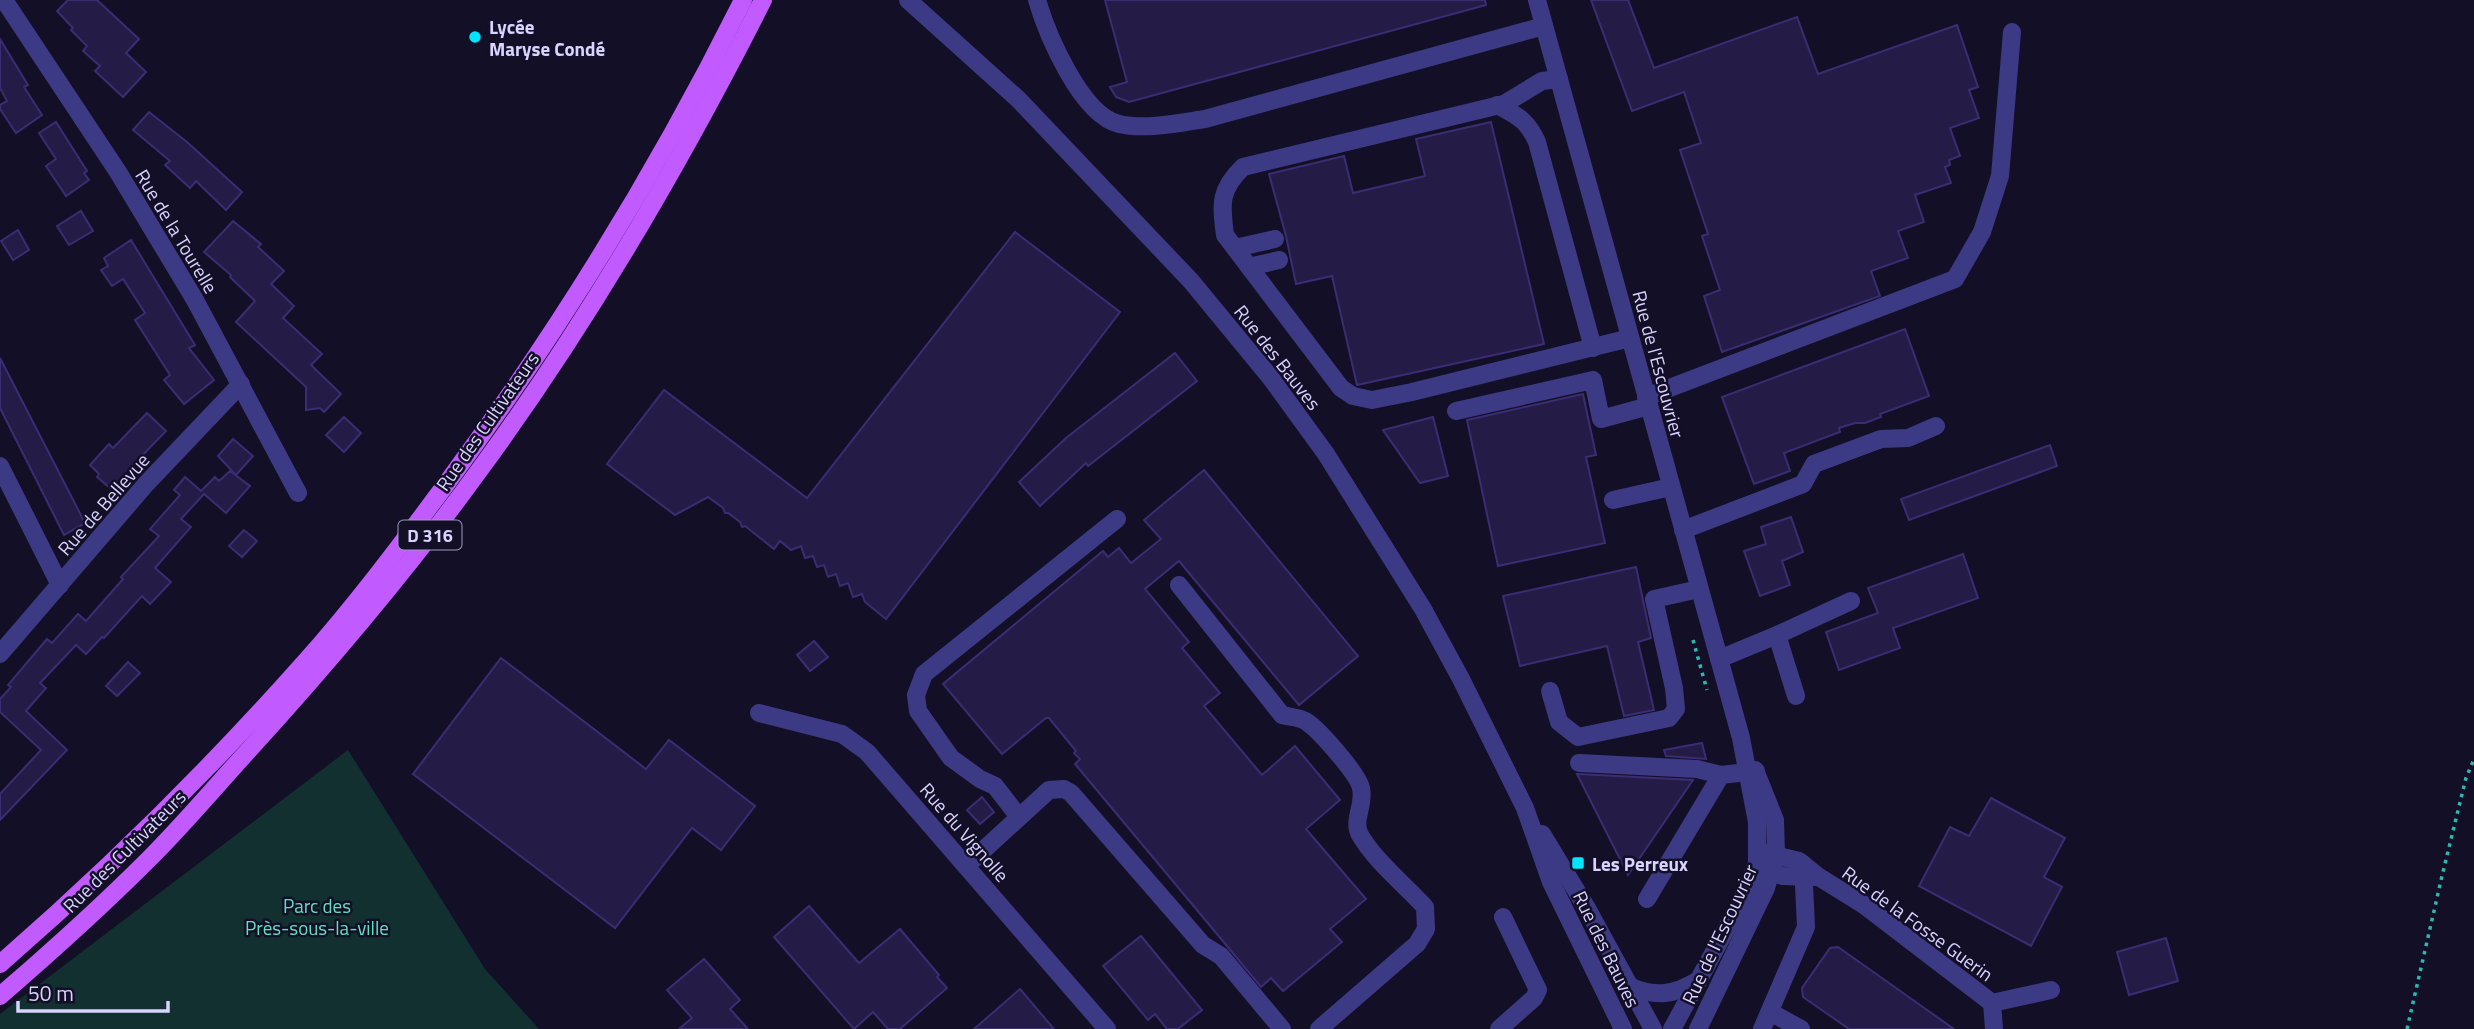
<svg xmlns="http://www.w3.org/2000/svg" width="2474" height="1029" viewBox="0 0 2474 1029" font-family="'Titillium Web',sans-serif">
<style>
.green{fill:#12302f}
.building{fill:#241b47;stroke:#3b2d73;stroke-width:2}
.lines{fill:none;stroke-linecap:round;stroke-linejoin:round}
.path{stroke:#2fb8b0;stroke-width:3.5;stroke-dasharray:3.5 5;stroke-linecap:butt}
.minor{stroke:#3d3a85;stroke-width:18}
.major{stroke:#c25bff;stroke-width:18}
.poi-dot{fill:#00e5ff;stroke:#130f26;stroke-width:2.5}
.labels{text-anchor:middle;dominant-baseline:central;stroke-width:5;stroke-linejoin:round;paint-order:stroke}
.shield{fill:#130f26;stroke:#9e99be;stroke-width:2}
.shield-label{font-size:18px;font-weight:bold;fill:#d9d4ff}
.poi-label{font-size:19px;font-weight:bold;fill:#d9d4ff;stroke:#130f26;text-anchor:start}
.street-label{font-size:19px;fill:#d9d4ff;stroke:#130f26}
.park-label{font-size:19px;fill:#5fe0c0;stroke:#130f26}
</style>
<rect width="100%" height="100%" fill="#130f26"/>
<path class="green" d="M348,750L485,969L539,1029H0V1014Z"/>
<g class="building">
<path d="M68,0H97L139,39L126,53L146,72L123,97L95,71L100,66L83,51L87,46L71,30L73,28L57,11Z"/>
<path d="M1105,0H1485L1486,5L1129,102L1116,97L1110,87L1127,82Z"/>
<path d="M1591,0H1628L1654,68L1797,17L1818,74L1957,25L1978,87L1969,90L1979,118L1950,128L1960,156L1949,160L1950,165L1945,167L1951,183L1915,195L1924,222L1898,231L1908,258L1871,271L1880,296L1722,352L1704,296L1720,290L1702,236L1708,234L1680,150L1701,143L1684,92L1632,111Z"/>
<path d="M0,39L28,85L24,87L42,115L16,133L0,109V105L7,101L0,88Z"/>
<path d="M149,112L187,142L242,192L226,210L196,181L190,188L165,165L170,161L133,130Z"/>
<path d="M56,122L87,171L84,173L89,180L66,196L46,166L56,159L39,133Z"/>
<path d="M1491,122L1544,344L1357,385L1332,276L1296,284L1286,236L1269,174L1344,156L1353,193L1425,176L1416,139Z"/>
<path d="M81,211L93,231L69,245L57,226Z"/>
<path d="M233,221L261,244L258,247L284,271L271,284L294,306L283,318L322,354L311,365L341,394L324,412L320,408L306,410V387L236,322L255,301L230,277L231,275L204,252Z"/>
<path d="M18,230L29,250L13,260L1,241Z"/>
<path d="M1015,232L1120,312L886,619L865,602L862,594L853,597L848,583L840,586L836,574L828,577L824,565L817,567L813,556L805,558L801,546L791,550L780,541L774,549L745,526L742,527L740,522L728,513H725L723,508L708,497L675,515L607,464L664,390L807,498Z"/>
<path d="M131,240L195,345L189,348L214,380L184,404L164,380L170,375L135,320L145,313L123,279L112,286L101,270L108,266L104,258Z"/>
<path d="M1905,329L1929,396L1880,414L1881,417L1865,423H1855L1839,428L1840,432L1784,453L1790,471L1754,484L1722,397Z"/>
<path d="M1175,353L1197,381L1088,466L1086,463L1040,506L1019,482L1066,438Z"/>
<path d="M0,358L85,523L64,535L0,408Z"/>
<path d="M1583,394L1596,455L1586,457L1605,543L1498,566L1467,420Z"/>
<path d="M147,413L166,431L132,466L134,467L126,477L128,479L116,493L97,477L99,474L90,465L109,444L113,448Z"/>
<path d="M344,417L361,433L344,452L326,435Z"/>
<path d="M1433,417L1448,476L1420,483L1383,430Z"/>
<path d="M233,439L253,456L236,475L218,456Z"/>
<path d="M2050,445L2057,466L1909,520L1901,499Z"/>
<path d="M1204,470L1358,656L1299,705L1179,561L1145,589L1189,642L1182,648L1220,693L1204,706L1262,775L1295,746L1340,800L1306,829L1366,899L1330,929L1342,942L1283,991L1271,978L1261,987L1227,946L1075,764L1080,759L1074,753L1076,751L1049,718H1046L1002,754L943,684L1103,551L1108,557L1119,548L1131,563L1161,539L1144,520Z"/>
<path d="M230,471L250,486L226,513L204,494L181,519L191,527L155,568L171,582L150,604L142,596L104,638L102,637L86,654L76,645L40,683L46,688L26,711L67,750L0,820V794L41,750L0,712V699L11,687L8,685L47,639L52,643L78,614L86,621L123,579L121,577L159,536L150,529L180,495L174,490L185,477L201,491L215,477L219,481Z"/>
<path d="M1791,517L1803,552L1782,561L1790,585L1760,596L1744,551L1766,544L1761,527Z"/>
<path d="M244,530L257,541L242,557L229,546Z"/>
<path d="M1963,554L1978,598L1893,628L1900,648L1839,670L1826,632L1878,613L1868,588Z"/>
<path d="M1636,567L1651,638L1638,642L1654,710L1624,716L1607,646L1520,666L1503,596Z"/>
<path d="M814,641L828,657L810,671L797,655Z"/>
<path d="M501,658L646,769L669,740L755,806L721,850L692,828L615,928L413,774Z"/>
<path d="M128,662L140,673L117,696L106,686Z"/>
<path d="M1702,743L1706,759L1666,756L1664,750Z"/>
<path d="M1577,774H1578L1693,780L1628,875Z"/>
<path d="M982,797L994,812L980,824L967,810Z"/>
<path d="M1991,798L2065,838L2044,877L2062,887L2031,946L1919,886L1950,827L1969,836Z"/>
<path d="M809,906L859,963L900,929L939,975L937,977L947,988L900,1029H888L873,1012L854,1029L774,937Z"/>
<path d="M1141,936L1202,1010L1178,1029H1167L1155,1014L1148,1020L1103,966Z"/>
<path d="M2166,938L2178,981L2129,995L2117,952Z"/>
<path d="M1838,947L1930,1012L1954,1029H1849L1803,997L1802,988L1830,948Z"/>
<path d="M704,959L740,1000L730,1009L748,1029H679L692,1018L667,990Z"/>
<path d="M1020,989L1054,1029H974Z"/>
</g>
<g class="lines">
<g class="path">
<path d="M1693,640L1707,690"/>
<path d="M2407,1029L2442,876L2466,778L2474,759"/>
</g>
<g class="minor">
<path d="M4,0L118,172L195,300L298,493"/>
<path d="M908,0L1018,99L1191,281L1270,377L1326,454L1423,609L1461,679L1525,808L1551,882L1623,1029"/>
<path d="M1037,0C1047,34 1081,115 1119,124C1145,130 1179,123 1205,119L1544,26"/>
<path d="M1537,0L1741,738L1757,822V863L1741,902L1672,1029"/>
<path d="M1559,79L1542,81L1504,104L1243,167C1219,190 1221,204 1225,235L1341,388L1353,396L1372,400L1412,392L1630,338"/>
<path d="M1497,105C1518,116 1527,120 1537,142L1593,348"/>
<path d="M1235,248L1275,239"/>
<path d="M1249,267L1279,260"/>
<path d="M1646,397L1955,279L1982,232L2000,176L2012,32"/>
<path d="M1456,411L1593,380L1601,419L1649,406"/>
<path d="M0,466L60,585"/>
<path d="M1613,500L1671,487"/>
<path d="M1683,530L1803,484L1814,464L1881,439L1908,438L1936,426"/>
<path d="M1179,585L1282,715C1289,717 1301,717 1307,722C1320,731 1358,774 1361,788C1365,805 1352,820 1360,835C1376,862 1404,884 1425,907L1426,929L1417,944L1319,1029"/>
<path d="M1777,635L1796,696"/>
<path d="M0,654L146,484L241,384"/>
<path d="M1719,659L1777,635L1851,601"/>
<path d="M1550,691L1559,722L1578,737L1669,718L1676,709L1674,688L1654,599L1699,589"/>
<path d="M759,713L842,734L867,752L1107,1029"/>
<path d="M1579,763L1697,769L1721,775"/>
<path d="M1019,817L995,786L980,779L951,758L918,711L916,695L924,674L1117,519"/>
<path d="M1542,834L1588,910L1653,1029"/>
<path d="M1758,851L1799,861L1819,877L1864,905L1992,1003L2051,990"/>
<path d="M966,866L1049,790L1064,789L1071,793L1203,945L1221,956L1282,1029"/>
<path d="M1760,870L1783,876L1815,877"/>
<path d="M1647,899L1721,775L1756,771"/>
<path d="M1631,987C1656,997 1674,995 1697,981"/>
<path d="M1992,1003L1994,1029"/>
<path d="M1770,1012L1801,1029"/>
<path d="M1499,1029L1534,998L1538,990L1503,917"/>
<path d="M1698,1029L1766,888L1776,854L1775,820L1755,770"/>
<path d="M1762,1029L1806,927L1803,864"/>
</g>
<g class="major">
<path d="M0,964C108,870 211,768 306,661C355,606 400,546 444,487C557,334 658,171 743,0"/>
<path d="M0,996C51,952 102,906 149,859C184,824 215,787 248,751C329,662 407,570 478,472C587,324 680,164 763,0"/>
</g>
</g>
<g class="poi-dot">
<circle cx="475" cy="37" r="7"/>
<rect x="1571" y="856" width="14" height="14" rx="3.5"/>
</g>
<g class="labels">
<rect class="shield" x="398.5" y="520.5" width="63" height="29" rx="5"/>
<g class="shield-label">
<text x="430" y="535">D 316</text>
</g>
<g class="poi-label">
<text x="489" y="26">Lycée<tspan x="489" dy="22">Maryse Condé</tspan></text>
<text x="1592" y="863">Les Perreux</text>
</g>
<g class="street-label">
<text transform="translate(177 231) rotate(59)">Rue de la Tourelle</text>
<text transform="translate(1278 357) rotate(52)">Rue des Bauves</text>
<text transform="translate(1659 364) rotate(75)">Rue de l'Escouvrier</text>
<text transform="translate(487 421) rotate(-55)">Rue des Cultivateurs</text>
<text transform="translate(103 504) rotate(-49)">Rue de Bellevue</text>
<text transform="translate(965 832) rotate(49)">Rue du Vignolle</text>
<text transform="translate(124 851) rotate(-45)">Rue des Cultivateurs</text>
<text transform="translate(1918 923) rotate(36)">Rue de la Fosse Guerin</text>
<text transform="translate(1719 934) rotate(-65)">Rue de l'Escouvrier</text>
<text transform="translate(1607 949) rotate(64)">Rue des Bauves</text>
</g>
<g class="park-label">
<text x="317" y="905">Parc des<tspan x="317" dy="22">Près-sous-la-ville</tspan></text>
</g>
</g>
<path d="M18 1001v10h150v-10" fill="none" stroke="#d9d4ff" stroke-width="3.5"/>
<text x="28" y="1001" font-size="21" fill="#d9d4ff" stroke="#130f26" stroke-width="5" paint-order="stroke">50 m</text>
</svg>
